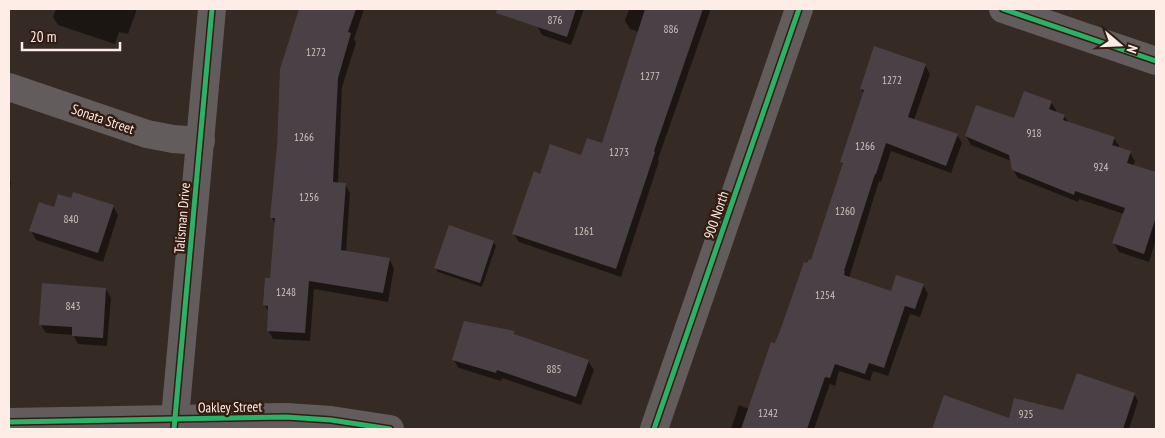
<svg xmlns="http://www.w3.org/2000/svg" width="1165" height="438" viewBox="0 0 1165 438" font-family="'PT Sans Narrow',sans-serif">
<style>
.shadow{fill:#0007}
.building{fill:#494145}
.lines{fill:none;stroke-linecap:round;stroke-linejoin:round}
.street{stroke:#625d5c;stroke-width:28}
.cycleway-casing{stroke:#331d13;stroke-width:8}
.cycleway{stroke:#2db169;stroke-width:5}
.labels{text-anchor:middle;dominant-baseline:central;stroke-width:5;stroke-linejoin:round;paint-order:stroke}
.number-label{font-size:11px;fill:#d0c2be}
.street-label{font-size:14px;fill:#fdede6;stroke:#331d13}
</style>
<rect width="100%" height="100%" fill="#362a24"/>
<g class="shadow">
<path d="M56,9H137L128,34L119,32L115,44L58,25L53,17Z"/>
<path d="M300,9H364L354,39L356,43L342,87L338,184H345L350,193L346,252L389,259L394,268L388,302L314,289L310,341L273,339L268,330L269,313L265,305L271,280L276,225L272,218L278,147L282,70Z"/>
<path d="M521,9H584L571,45L542,35L537,26L525,16Z"/>
<path d="M629,9H708L710,11L658,159L659,161L621,277L519,242L514,234L541,175L582,157L603,144L639,32L630,29L625,21Z"/>
<path d="M925,65L930,74L914,120L957,135L962,143L951,173L891,151L881,182L879,181L849,278L892,292L923,285L928,294L920,317L910,314L888,376L873,371L870,381L839,371L835,386L830,384L814,429H731L739,405L749,409L808,265L812,261L844,166L842,162L864,94L861,89Z"/>
<path d="M1051,102L1056,110V113L1064,116L1069,123L1114,138L1119,146V149L1130,153L1135,161L1133,166L1156,174V239L1149,262L1119,252L1114,243L1124,214L1079,199L1078,202L1018,178L1013,170L1011,161L971,145L966,136L1015,120Z"/>
<path d="M9,178L11,183L9,191Z"/>
<path d="M113,206L118,215L103,262L36,240L31,231L54,209Z"/>
<path d="M493,242L496,246L482,287L438,272L436,268Z"/>
<path d="M106,289L111,298L107,346L78,344L73,335L46,333L41,325Z"/>
<path d="M514,332L516,336L588,361L594,370L581,405L502,378L501,381L459,368L453,359Z"/>
<path d="M1134,394L1138,401L1129,429H933L945,397L1010,420L1064,411Z"/>
</g>
<g class="building">
<path d="M299,9H356L348,32L351,33L338,78L333,182L346,183L341,250L390,258L383,293L309,281L305,333L267,331L268,306L263,305L265,278H270L275,218H270L277,146L280,69Z"/>
<path d="M497,9H576L567,37L496,13Z"/>
<path d="M645,9H703L654,151L655,152L616,269L512,234L534,171L540,174L550,144L581,155L587,138L602,143Z"/>
<path d="M874,46L926,64L908,117L958,134L946,166L886,143L876,174H875L844,271H845L844,275L891,291L896,275L924,284L915,309L905,306L884,368L869,363L865,374L835,364L830,378L825,377L807,429H741L771,342L775,343L781,328L804,262L807,263L809,259L811,260L843,163L840,162L864,90L860,89Z"/>
<path d="M1024,91L1052,101L1049,109L1065,115L1063,120L1115,137L1112,145L1131,151L1127,163L1156,172V217L1144,254L1112,243L1125,208L1075,191L1074,195L1012,170L1009,155L965,136L976,105L1014,118Z"/>
<path d="M73,192L114,205L98,253L29,231L39,202L54,207L58,194L71,198Z"/>
<path d="M449,225L494,241L480,283L434,268Z"/>
<path d="M42,283L106,288L103,338L72,336V327L39,325Z"/>
<path d="M464,321L515,331L514,334L589,360L576,397L497,370L496,373L452,360Z"/>
<path d="M1077,373L1135,393L1123,429H932L944,395L1009,418L1014,398L1063,410Z"/>
</g>
<g class="lines">
<g class="street">
<path d="M1003,9L1156,61"/>
<path d="M9,87L147,134L173,139L201,141"/>
<path d="M9,422L286,417L331,420L390,429"/>
<path d="M174,429L212,9"/>
<path d="M654,429L799,9"/>
</g>
<defs>
<g id="cycleway">
<path d="M1003,9L1156,61"/>
<path d="M9,422L286,417L331,420L390,429"/>
<path d="M174,429L212,9"/>
<path d="M654,429L799,9"/>
</g>
</defs>
<use href="#cycleway" class="cycleway-casing"/>
<use href="#cycleway" class="cycleway"/>
</g>
<g class="labels">
<g class="number-label">
<text x="555" y="20">876</text>
<text x="671" y="29">886</text>
<text x="316" y="52">1272</text>
<text x="650" y="76">1277</text>
<text x="892" y="80">1272</text>
<text x="1034" y="133">918</text>
<text x="304" y="137">1266</text>
<text x="865" y="146">1266</text>
<text x="619" y="152">1273</text>
<text x="1101" y="167">924</text>
<text x="309" y="197">1256</text>
<text x="845" y="211">1260</text>
<text x="71" y="219">840</text>
<text x="584" y="231">1261</text>
<text x="286" y="292">1248</text>
<text x="825" y="295">1254</text>
<text x="73" y="306">843</text>
<text x="554" y="369">885</text>
<text x="768" y="413">1242</text>
<text x="1026" y="414">925</text>
</g>
<g class="street-label">
<text transform="translate(103 119) rotate(19)">Sonata Street</text>
<text transform="translate(716 215) rotate(-71)">900 North</text>
<text transform="translate(182 218) rotate(-85)">Talisman Drive</text>
<text transform="translate(230 407) rotate(-1)">Oakley Street</text>
</g>
</g>
<rect width="1165" height="438" fill="none" stroke="#fdede6" stroke-width="20"/>
<g transform="translate(1120 45) rotate(109)" stroke="#331d13" stroke-width="4" paint-order="stroke">
<path d="M0-4L9 19L0 12L-9 19Z" fill="#fdede6"/>
<text y="-8" font-size="14" font-weight="bold" text-anchor="middle" fill="#fdede6">N</text>
</g>
<path d="M22 42v8h98v-8" fill="none" stroke="#fdede6" stroke-width="2.5"/>
<text x="30" y="42" font-size="15" fill="#fdede6" stroke="#331d13" stroke-width="4" paint-order="stroke">20 m</text>
</svg>
